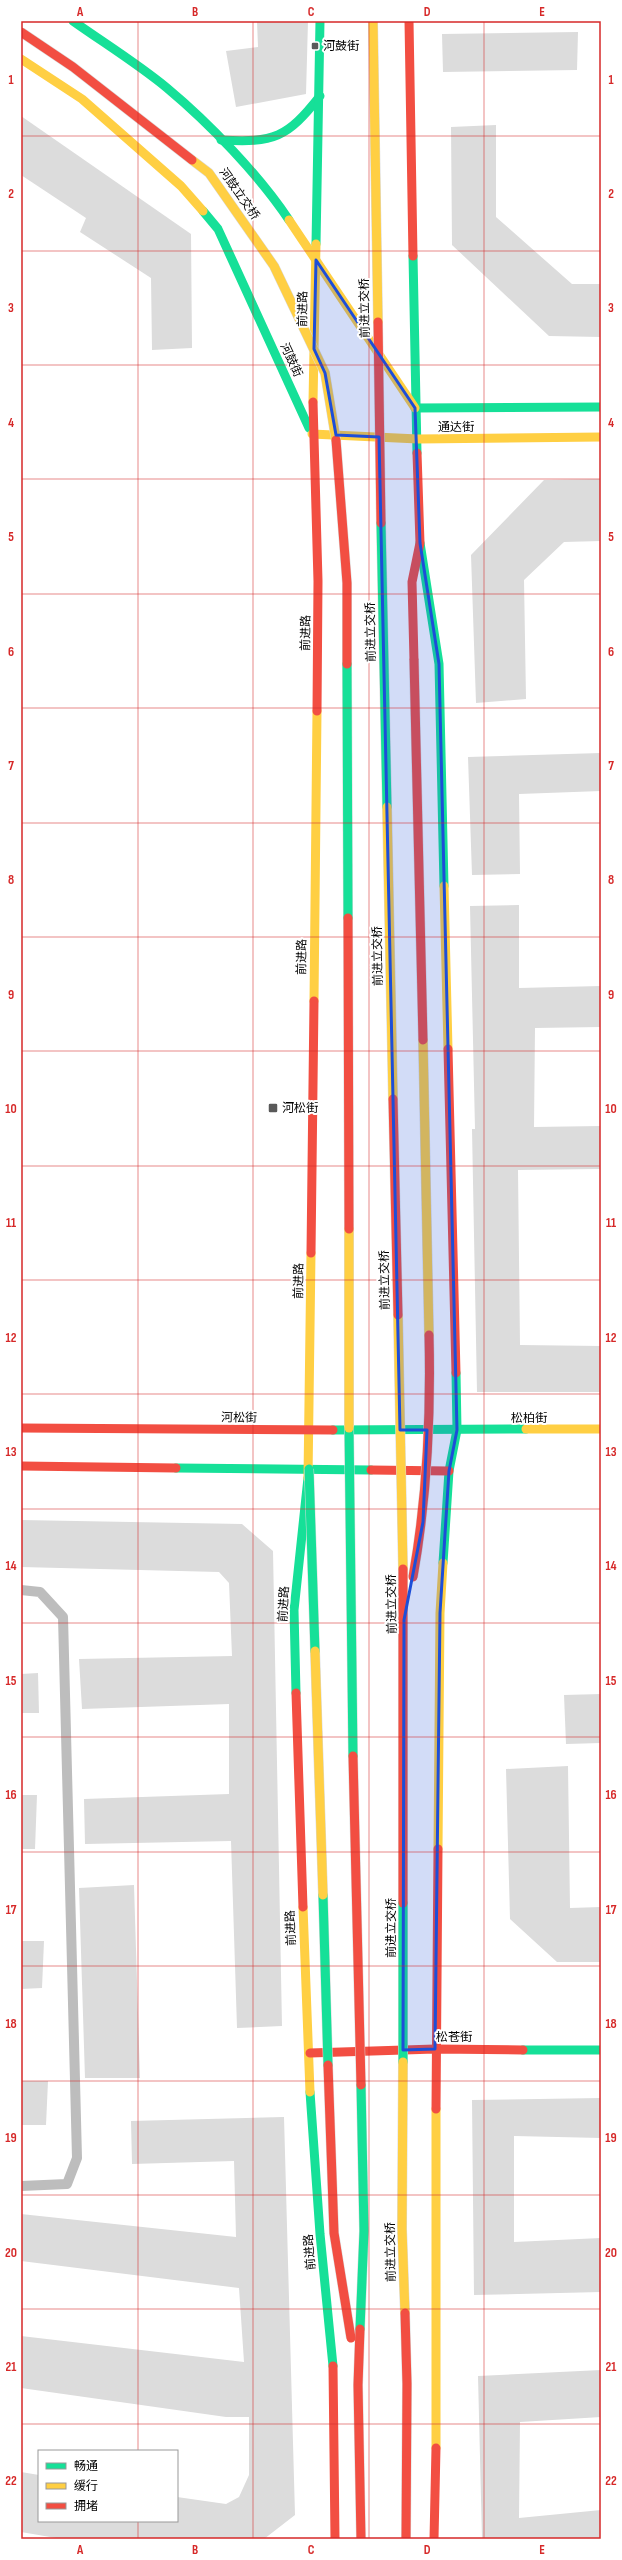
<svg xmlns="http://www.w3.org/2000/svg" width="622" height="2560" viewBox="0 0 622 2560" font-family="'Sofia Sans Condensed','Noto Sans SC',sans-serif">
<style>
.building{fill:#dcdcdc}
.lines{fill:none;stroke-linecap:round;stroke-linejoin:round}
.lane{stroke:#bdbdbd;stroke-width:10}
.fast{stroke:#16e098;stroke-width:9}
.slow{stroke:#ffcf43;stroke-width:9}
.jam{stroke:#f24e42;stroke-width:9}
.fast-bridge-casing{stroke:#dbdbdb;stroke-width:10;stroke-linecap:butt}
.slow-bridge-casing{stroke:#dbdbdb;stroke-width:10;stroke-linecap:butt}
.jam-bridge-casing{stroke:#dbdbdb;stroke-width:10;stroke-linecap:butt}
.fast-bridge{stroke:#16e098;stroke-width:9}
.slow-bridge{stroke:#ffcf43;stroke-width:9}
.jam-bridge{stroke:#f24e42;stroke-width:9}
.marked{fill:#1d4ed8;fill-opacity:0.2;stroke:#1d4ed8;stroke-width:3;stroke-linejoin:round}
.grid{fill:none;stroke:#d62828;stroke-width:1;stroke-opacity:0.55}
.poi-dot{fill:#595959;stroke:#fff;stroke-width:1.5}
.labels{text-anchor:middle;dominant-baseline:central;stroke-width:4;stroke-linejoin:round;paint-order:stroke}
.poi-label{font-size:12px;fill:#000;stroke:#fff;text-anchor:start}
.street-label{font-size:12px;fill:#000;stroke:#fff}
.neatline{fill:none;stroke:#d62828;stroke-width:1.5}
.grid-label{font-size:13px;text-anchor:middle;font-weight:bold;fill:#d62828}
</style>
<rect width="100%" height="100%" fill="#fff"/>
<g class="building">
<path d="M257,21H308L306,94L236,107L226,51L258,47Z"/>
<path d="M578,32L577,70L443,72L442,34Z"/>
<path d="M21,116L191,234L192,348L152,350L151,278L80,232L86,218L21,175Z"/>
<path d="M496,125V217L572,284H601V337L549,336L452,245L451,127Z"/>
<path d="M601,479V541L564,542L524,580L526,699L476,703L471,555L544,480Z"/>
<path d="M601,753V791L519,794L520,874L472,875L468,757Z"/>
<path d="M519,905V988L601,986V1027L535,1028L534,1127L601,1126V1169L518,1170L520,1345L601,1346V1392H477L472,1129H475L470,906Z"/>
<path d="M21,1520L242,1524L273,1551L282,2026L237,2028L231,1841L85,1844L84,1799L229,1794V1704L82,1709L79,1659L232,1656L229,1583L219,1572L21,1567Z"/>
<path d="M38,1673L39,1713H21V1674Z"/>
<path d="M601,1694V1743L566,1744L564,1695Z"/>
<path d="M568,1766L570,1908L601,1907V1962H557L510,1919L506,1769Z"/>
<path d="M21,1795H37L35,1849H21Z"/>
<path d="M134,1885L140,2078H85L79,1888Z"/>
<path d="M21,1941H44L42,1988L21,1989Z"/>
<path d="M21,2081H48L46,2125H21Z"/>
<path d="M601,2098V2138L514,2136V2242L601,2238V2292L474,2295L472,2100Z"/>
<path d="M284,2117L295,2515L264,2539H62L21,2532V2472L39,2475V2521H177V2497L226,2504L239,2497L249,2475V2417H226L21,2388V2336L244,2362L239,2288L21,2261V2214L236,2237L234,2161L132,2164L131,2121Z"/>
<path d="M601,2370V2417L520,2422L519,2518L601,2510V2539H482L478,2376Z"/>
</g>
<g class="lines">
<path class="lane" d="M21,1590L40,1592L63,1617L77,2158L67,2184L21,2186"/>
<g class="fast">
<path d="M73,21C104,43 138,64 167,88C209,123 259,175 289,220"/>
<path d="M221,140C274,143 287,138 320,96"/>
<path d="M203,211L218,229L309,428"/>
<path d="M316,244L320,21"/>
<path d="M413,256L417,453"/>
<path d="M415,408L601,407"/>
<path d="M420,543L439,664L444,886"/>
<path d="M333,1430L526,1429"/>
<path d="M176,1468L371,1470"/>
<path d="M443,1563L449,1471L457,1430L456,1373"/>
<path d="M296,1693L294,1610L308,1478"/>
<path d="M523,2050H601"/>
<path d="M310,2092L320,2234L333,2366"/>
</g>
<g class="slow">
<path d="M21,59L82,99L181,186L203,211"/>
<path d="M289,220L415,408"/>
<path d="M313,402L316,244"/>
<path d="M312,434L418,439L601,437"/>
<path d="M444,886L448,1049"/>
<path d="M314,1001L317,711"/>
<path d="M526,1429H601"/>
<path d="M308,1478L311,1253"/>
<path d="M438,1849L440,1613L443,1563"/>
<path d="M303,1907L310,2092"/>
<path d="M436,2448V2109"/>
</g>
<g class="jam">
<path d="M409,21L413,256"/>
<path d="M313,402L318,581L317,711"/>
<path d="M414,660L412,582L420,543L417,453"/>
<path d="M448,1049L456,1373"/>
<path d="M311,1253L314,1001"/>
<path d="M21,1428L333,1430"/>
<path d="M21,1466L176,1468"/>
<path d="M371,1470L449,1471"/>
<path d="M296,1693L303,1907"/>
<path d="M310,2053L435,2049L523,2050"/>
<path d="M436,2109L438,1849"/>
<path d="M333,2366L335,2539"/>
<path d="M434,2539L436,2448"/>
</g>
<defs>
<g id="fast-bridge">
<path d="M381,523L387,807"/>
<path d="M347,664L348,918"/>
<path d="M349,1428L353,1756"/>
<path d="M309,1469L315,1651"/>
<path d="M323,1895L328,2065"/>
<path d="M403,2062V1903"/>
<path d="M360,2329L364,2231L361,2085"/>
</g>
<g id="slow-bridge">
<path d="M373,21L378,322"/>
<path d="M192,160L209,173L274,266L325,373L336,440"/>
<path d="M387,807L393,1099"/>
<path d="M423,1040L429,1335"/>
<path d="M349,1229V1428"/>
<path d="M398,1315L403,1569"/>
<path d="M315,1651L323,1895"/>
<path d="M403,2062L402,2229L405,2313"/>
</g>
<g id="jam-bridge">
<path d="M21,32L73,67L192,160"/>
<path d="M378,322L381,523"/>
<path d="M336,440L347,583V664"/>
<path d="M414,660L423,1040"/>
<path d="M348,918L349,1229"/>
<path d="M393,1099L398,1315"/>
<path d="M403,1569V1903"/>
<path d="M413,1577C427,1498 431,1416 429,1335"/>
<path d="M353,1756L361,2085"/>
<path d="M328,2065L334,2233L351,2338"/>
<path d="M405,2313L407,2384L406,2539"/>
<path d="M360,2329L358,2385L361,2539"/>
</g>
</defs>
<use href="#fast-bridge" class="fast-bridge-casing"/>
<use href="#slow-bridge" class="slow-bridge-casing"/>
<use href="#jam-bridge" class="jam-bridge-casing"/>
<use href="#fast-bridge" class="fast-bridge"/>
<use href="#slow-bridge" class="slow-bridge"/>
<use href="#jam-bridge" class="jam-bridge"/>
</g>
<path class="marked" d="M316,260L415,408L420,543L439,664L457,1430L449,1471L440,1613L435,2049L403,2050L404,1620L423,1522L427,1430H400L379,437L336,435L325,373L314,349Z"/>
<path class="grid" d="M138,21V2451M253,21V2539M369,21V2539M484,21V2539M21,136H601M21,251H601M21,365H601M21,479H601M21,594H601M21,708H601M21,823H601M21,937H601M21,1051H601M21,1166H601M21,1280H601M21,1394H601M21,1509H601M21,1623H601M21,1737H601M21,1852H601M21,1966H601M21,2081H601M21,2195H601M21,2309H601M21,2424H601M138,2521V2539"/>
<g class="poi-dot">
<rect x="311" y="42" width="8" height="8" rx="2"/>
<rect x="268" y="1103" width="10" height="10" rx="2"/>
</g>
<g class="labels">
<g class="poi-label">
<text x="323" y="46">河鼓街</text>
<text x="282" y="1108">河松街</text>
</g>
<g class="street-label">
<text transform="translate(239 194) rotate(55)">河鼓立交桥</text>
<text transform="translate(365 308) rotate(-91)">前进立交桥</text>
<text transform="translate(303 309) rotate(-89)">前进路</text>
<text transform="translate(291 360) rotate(65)">河鼓街</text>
<text x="456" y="427">通达街</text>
<text transform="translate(371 632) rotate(-91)">前进立交桥</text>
<text transform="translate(306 633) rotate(-89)">前进路</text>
<text transform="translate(378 956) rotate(-91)">前进立交桥</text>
<text transform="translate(302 957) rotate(-89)">前进路</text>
<text transform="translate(385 1280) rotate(-91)">前进立交桥</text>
<text transform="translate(299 1281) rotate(-89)">前进路</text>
<text transform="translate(239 1418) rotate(1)">河松街</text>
<text x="529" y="1418">松柏街</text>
<text transform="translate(284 1604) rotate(-87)">前进路</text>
<text transform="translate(392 1604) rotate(-91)">前进立交桥</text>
<text transform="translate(291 1928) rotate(-92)">前进路</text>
<text transform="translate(391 1928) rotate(-90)">前进立交桥</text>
<text x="454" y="2037">松苍街</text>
<text transform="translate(310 2252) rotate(-95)">前进路</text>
<text transform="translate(391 2252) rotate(-91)">前进立交桥</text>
</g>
</g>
<rect width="622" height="2560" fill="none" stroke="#ffffff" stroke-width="44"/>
<rect x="38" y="2450" width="140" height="72" fill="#ffffff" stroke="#999999"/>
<rect x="46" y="2463" width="20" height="6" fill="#16e098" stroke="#999999"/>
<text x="74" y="2470" font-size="12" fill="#000000">畅通</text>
<rect x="46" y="2483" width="20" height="6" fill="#ffcf43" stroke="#999999"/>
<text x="74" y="2490" font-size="12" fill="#000000">缓行</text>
<rect x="46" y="2503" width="20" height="6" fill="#f24e42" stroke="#999999"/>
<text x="74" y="2510" font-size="12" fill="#000000">拥堵</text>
<rect x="22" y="22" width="578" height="2516" class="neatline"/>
<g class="grid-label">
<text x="80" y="16">A</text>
<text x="195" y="16">B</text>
<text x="311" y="16">C</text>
<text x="427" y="16">D</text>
<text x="542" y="16">E</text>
<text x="11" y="84">1</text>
<text x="611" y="84">1</text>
<text x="11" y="198">2</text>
<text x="611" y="198">2</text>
<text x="11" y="312">3</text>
<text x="611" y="312">3</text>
<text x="11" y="427">4</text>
<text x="611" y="427">4</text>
<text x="11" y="541">5</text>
<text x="611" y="541">5</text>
<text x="11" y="656">6</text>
<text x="611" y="656">6</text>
<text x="11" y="770">7</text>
<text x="611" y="770">7</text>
<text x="11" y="884">8</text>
<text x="611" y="884">8</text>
<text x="11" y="999">9</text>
<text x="611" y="999">9</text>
<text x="11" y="1113">10</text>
<text x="611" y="1113">10</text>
<text x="11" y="1227">11</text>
<text x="611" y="1227">11</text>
<text x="11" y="1342">12</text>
<text x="611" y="1342">12</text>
<text x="11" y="1456">13</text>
<text x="611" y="1456">13</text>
<text x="11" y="1570">14</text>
<text x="611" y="1570">14</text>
<text x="11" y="1685">15</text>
<text x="611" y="1685">15</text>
<text x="11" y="1799">16</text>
<text x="611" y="1799">16</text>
<text x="11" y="1914">17</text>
<text x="611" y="1914">17</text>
<text x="11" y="2028">18</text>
<text x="611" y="2028">18</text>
<text x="11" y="2142">19</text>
<text x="611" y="2142">19</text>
<text x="11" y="2257">20</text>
<text x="611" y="2257">20</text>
<text x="11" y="2371">21</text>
<text x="611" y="2371">21</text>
<text x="11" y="2485">22</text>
<text x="611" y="2485">22</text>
<text x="80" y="2554">A</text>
<text x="195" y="2554">B</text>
<text x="311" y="2554">C</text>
<text x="427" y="2554">D</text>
<text x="542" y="2554">E</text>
</g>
</svg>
